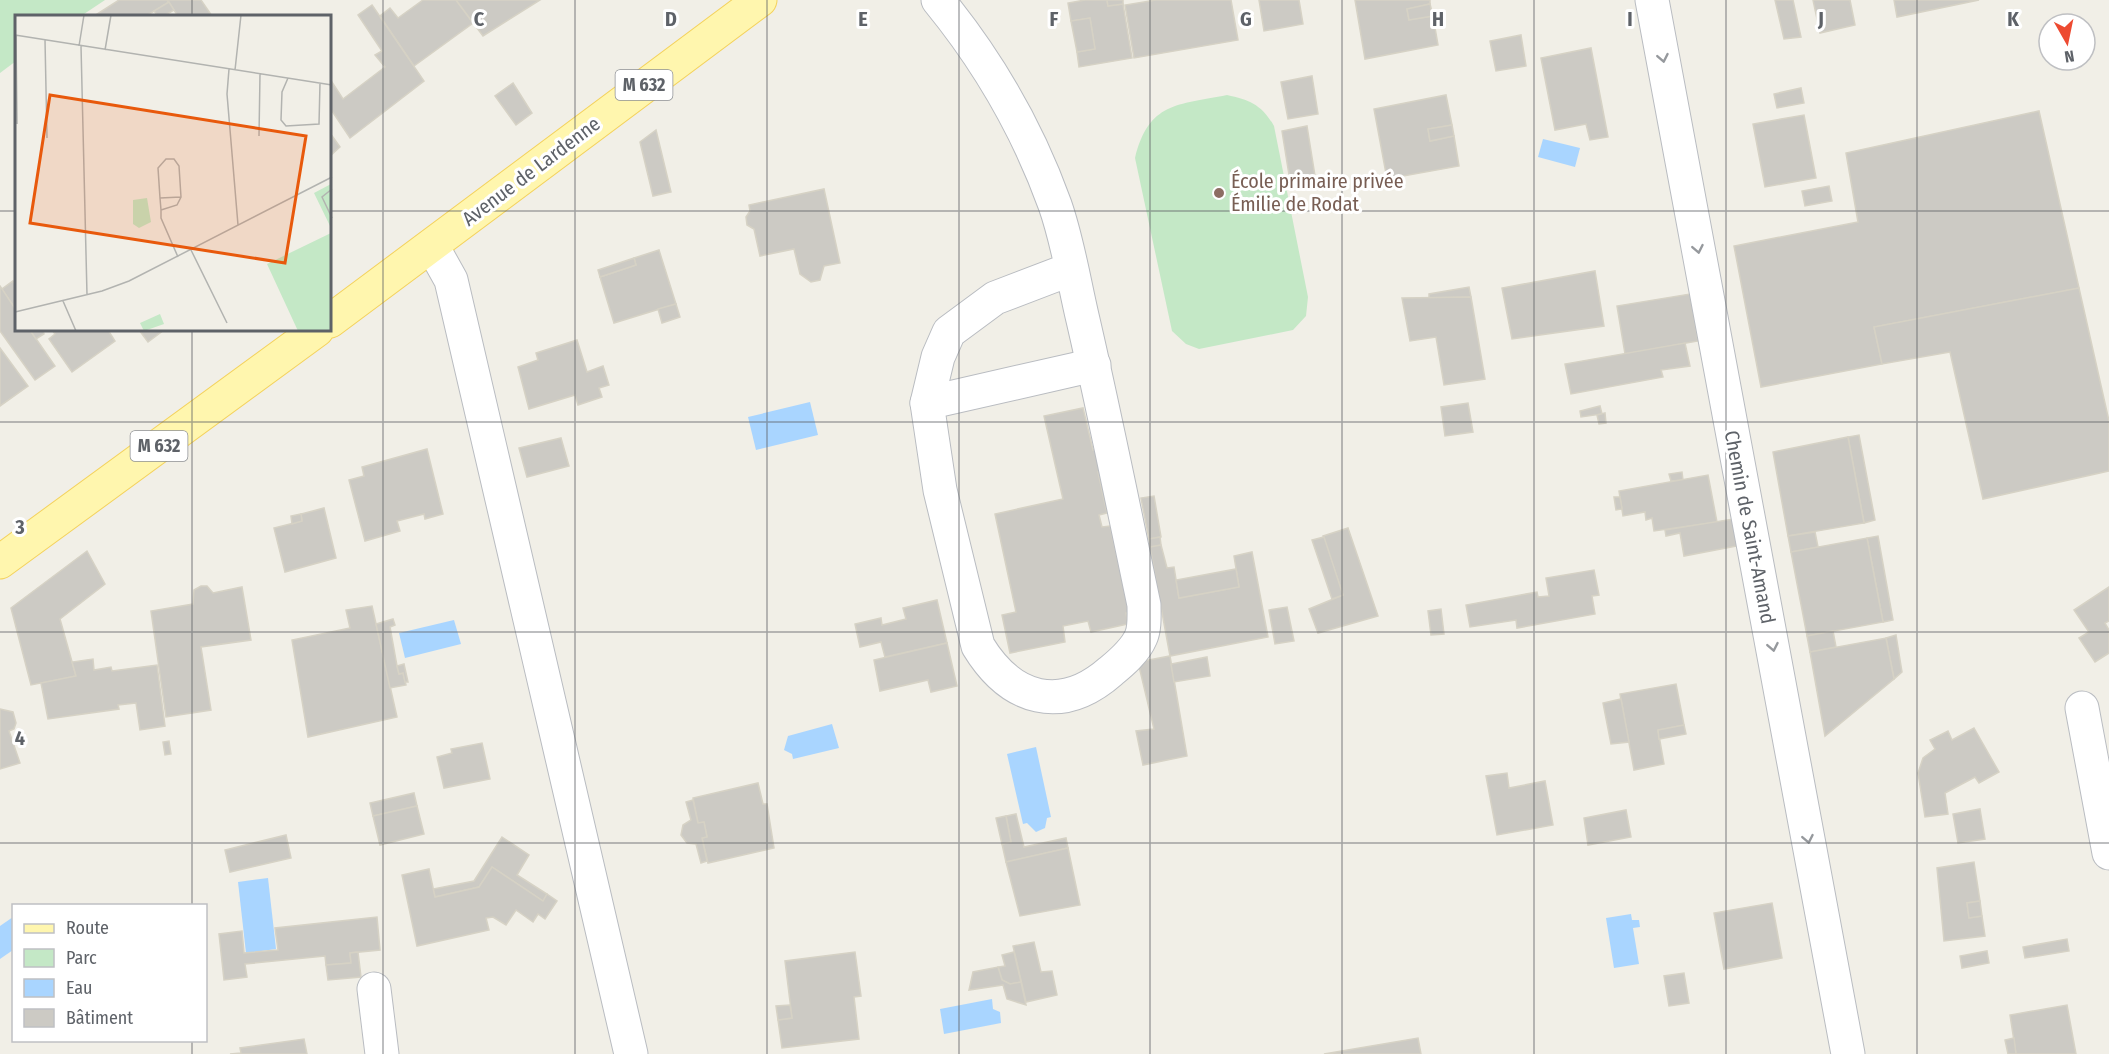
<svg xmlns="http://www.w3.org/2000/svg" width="2109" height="1054" viewBox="0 0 2109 1054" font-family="'Fira Sans Condensed',sans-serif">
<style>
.green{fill:#c4e8c6}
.water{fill:#a9d5ff}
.building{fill:#cccac4;stroke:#d6d2c5;stroke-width:1.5}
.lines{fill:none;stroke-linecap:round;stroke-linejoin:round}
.minor-casing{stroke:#b9bcc1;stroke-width:35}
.major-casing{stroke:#f4d25d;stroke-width:35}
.minor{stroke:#fff;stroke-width:33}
.major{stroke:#fff6ae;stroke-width:33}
.oneway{stroke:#96999d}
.grid{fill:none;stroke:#5e6268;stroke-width:1.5;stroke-opacity:0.55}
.education-dot{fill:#8d6e63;stroke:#fff;stroke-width:2}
.labels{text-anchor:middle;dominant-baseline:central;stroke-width:6;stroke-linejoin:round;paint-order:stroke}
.shield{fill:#fff;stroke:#8e9195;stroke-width:1.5}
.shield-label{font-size:18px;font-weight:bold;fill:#5e6268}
.street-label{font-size:20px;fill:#5e6268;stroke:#fff}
.education-label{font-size:20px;fill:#785e54;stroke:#fff;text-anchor:start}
.inset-road{fill:none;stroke:#b2b3b0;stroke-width:1.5}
.view{fill:#e8590c;fill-opacity:0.15;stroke:#e8590c;stroke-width:3}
.inset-edge{fill:none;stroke:#5e6268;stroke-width:3}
.grid-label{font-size:20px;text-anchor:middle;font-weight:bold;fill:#5e6268;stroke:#fff;stroke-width:6;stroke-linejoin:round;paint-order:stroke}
</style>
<rect width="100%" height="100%" fill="#f1efe7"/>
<g class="green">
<path d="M0,0H105L81,16H16V61L0,73Z"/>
<path d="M1227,95C1250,100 1262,105 1274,126L1308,297L1306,316L1293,330L1199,349L1186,344L1172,331L1135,158C1149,102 1177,105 1227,95Z"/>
</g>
<g class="water">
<path d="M1543,139L1580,148L1575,167L1538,157Z"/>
<path d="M810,402L818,435L756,450L748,417Z"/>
<path d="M454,620L461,644L405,658L399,633Z"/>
<path d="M832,724L839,748L793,759L792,754L784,750L788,736Z"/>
<path d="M1036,747L1051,817L1047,818L1045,828L1036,832L1027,823L1023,824L1007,754Z"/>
<path d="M268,878L276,949L246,953L238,882Z"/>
<path d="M1631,914L1632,920H1639L1640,927L1633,928L1639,964L1614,968L1606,918Z"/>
<path d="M13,917V950L0,959V926Z"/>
<path d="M992,999L993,1009L1000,1012L1001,1023L944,1034L940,1009Z"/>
</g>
<g class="building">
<path d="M119,0H167L169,2L146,16H94Z"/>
<path d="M167,0H201L212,16H178Z"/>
<path d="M423,0H456L473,23L414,66L380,16L390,8L398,18Z"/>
<path d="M456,0H540L483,36Z"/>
<path d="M1085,0H1107L1108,6L1123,4L1132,58L1079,67L1077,52L1095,49L1090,18L1071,21L1068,3Z"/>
<path d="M1107,0H1123V4L1108,6Z"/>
<path d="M1156,0H1231L1238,40L1134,58L1125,5Z"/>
<path d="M1259,0H1299L1303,24L1264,31Z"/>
<path d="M1355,0H1430V4L1407,9L1409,20L1433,16L1438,45L1365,59Z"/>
<path d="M1775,0H1793L1801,37L1784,39Z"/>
<path d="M1813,0H1850L1855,25L1820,33Z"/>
<path d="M1894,0H1979L1897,17Z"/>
<path d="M169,2L174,10L164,16H158L154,11Z"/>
<path d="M1430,4L1433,16L1409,20L1407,9Z"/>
<path d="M372,5L424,81L350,138L330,108V79L343,99L385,67L375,55L382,51L358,15Z"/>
<path d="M1090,18L1095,49L1077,52L1071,21Z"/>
<path d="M1521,35L1526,66L1496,71L1490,41Z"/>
<path d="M1591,48L1608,137L1590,140L1586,124L1555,130L1541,58Z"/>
<path d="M1312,76L1318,114L1288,119L1281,82Z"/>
<path d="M513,83L532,113L516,125L495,96Z"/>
<path d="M1801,88L1804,103L1777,108L1774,94Z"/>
<path d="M1446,95L1452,125L1428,129L1430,141L1454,136L1459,166L1387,179L1374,109Z"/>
<path d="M2039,111L2079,288L1874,327L1882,364L1761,387L1734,246L1858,222L1846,153Z"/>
<path d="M1804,115L1816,178L1765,187L1753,124Z"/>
<path d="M1452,125L1454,136L1430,141L1428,129Z"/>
<path d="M1307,126L1315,176L1290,181L1282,131Z"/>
<path d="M656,130L671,192L653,196L640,142Z"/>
<path d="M330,133L340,147L330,156Z"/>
<path d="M1829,186L1832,201L1805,206L1802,191Z"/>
<path d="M824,189L840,263L824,266L820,280L811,282L800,274L794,249L760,256L754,229L747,225L746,217L750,211L749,205Z"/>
<path d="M659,250L676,304L614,323L600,277L636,265L634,258Z"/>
<path d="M634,258L636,265L600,277L598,270Z"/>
<path d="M1595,271L1604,326L1512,339L1502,288Z"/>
<path d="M13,281L16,287V310L2,289Z"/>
<path d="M0,286L16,310V330H30L55,366L35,380L0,331Z"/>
<path d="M1469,287L1471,297L1429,298V294Z"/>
<path d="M2079,288L2109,421V471L1983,499L1950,352L1882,364L1874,327Z"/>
<path d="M1690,294L1698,341L1625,354L1617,306Z"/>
<path d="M1471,297L1485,379L1444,385L1436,337L1410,341L1402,298Z"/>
<path d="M676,304L680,317L662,323L658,309Z"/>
<path d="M30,330H43L44,334L36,339Z"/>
<path d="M52,330H108L115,341L72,372L49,339L55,334Z"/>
<path d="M139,330H164L148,342Z"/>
<path d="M577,340L587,372L603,366L609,385L599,388L602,397L578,405L575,395L529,409L518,367L538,360L536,353Z"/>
<path d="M1685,343L1690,366L1661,370L1663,377L1571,394L1565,364Z"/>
<path d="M0,348L28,386L0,406Z"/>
<path d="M1468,403L1473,432L1445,436L1441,407Z"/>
<path d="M1600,406L1602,414L1581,417L1580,411Z"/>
<path d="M1083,408L1093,450L1097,449L1102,472H1098L1107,513L1099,515L1102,527L1110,526L1129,612L1126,613L1128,624L1091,632L1088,621L1063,626L1065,642L1010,653L1002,615L1016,612L995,514L1063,499L1044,416Z"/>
<path d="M1605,413L1606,423L1599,424L1597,415Z"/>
<path d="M1859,435L1875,520L1864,523L1848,437Z"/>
<path d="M1848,437L1864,523L1788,536L1773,452Z"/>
<path d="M561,438L569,466L527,477L519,448Z"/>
<path d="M427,449L443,514L425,519L424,514L397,521L400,531L365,541L349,480L364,476L362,467Z"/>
<path d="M1682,472L1683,480L1671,481L1669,474Z"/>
<path d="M1708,475L1717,522L1654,531L1652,518L1646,520L1645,512L1623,516L1619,491Z"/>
<path d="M1154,496L1161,537L1149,539L1141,498Z"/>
<path d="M1614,497H1620L1622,509L1616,510Z"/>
<path d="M324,508L336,558L285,572L274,528L302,521L301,514Z"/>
<path d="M301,514L302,521L292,524L291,516Z"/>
<path d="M1733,519L1737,546L1684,556L1680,533L1666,536L1665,530Z"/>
<path d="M1348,528L1378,616L1318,633L1309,609L1343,595L1323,536Z"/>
<path d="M1815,532L1818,547L1791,552L1788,536Z"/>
<path d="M1878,536L1893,620L1883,622L1867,538Z"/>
<path d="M1160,537L1161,545L1150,547L1149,539Z"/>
<path d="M1324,537L1343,595L1332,599L1312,540Z"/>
<path d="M1867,538L1883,622L1807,636L1791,552Z"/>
<path d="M1161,545L1167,568L1174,567L1179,598L1239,587L1234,556L1252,552L1268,637L1170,656L1150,547Z"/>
<path d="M87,551L105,584L60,619L76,676L31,685L11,608Z"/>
<path d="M1236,569L1239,587L1179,598L1176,580Z"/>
<path d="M1594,570L1599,595L1592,596L1595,614L1517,628L1516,620L1470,627L1466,605L1537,592L1538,597L1549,596L1546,578Z"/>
<path d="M201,586H207L213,593L242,587L251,640L201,647L211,710L166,717L151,611L193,604L194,590Z"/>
<path d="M2109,587V621L2105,623L2109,630V653L2095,662L2079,638L2089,632L2074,610Z"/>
<path d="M937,600L947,643L885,657L881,642L860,647L855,624L881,618L882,625L906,619L903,608Z"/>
<path d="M372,606L397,717L308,737L292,640L350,628L346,610Z"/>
<path d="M1287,607L1294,641L1275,644L1269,610Z"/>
<path d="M1441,609L1444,634L1431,635L1428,611Z"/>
<path d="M393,619L395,625L390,627L397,666L399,674L403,673L406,685L390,688L376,624Z"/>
<path d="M1833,631L1836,647L1810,652L1807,636Z"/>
<path d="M1896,635L1902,672L1894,679L1886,638Z"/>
<path d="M1886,638L1894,679L1825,736L1810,652Z"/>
<path d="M947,643L957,686L931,692L928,680L880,691L874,660Z"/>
<path d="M1170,656L1187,756L1143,765L1136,731L1154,729L1138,662Z"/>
<path d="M1207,657L1210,676L1174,682L1171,664Z"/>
<path d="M93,659L94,670L111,667L112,671L157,665L165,726L140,730L136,703L118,705L119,709L48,719L41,683L76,676L72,662Z"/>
<path d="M404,664L408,682H405L403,673L399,674L397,666Z"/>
<path d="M1676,684L1684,725L1658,730L1664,764L1634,770L1620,694Z"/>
<path d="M1621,699L1629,742L1611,744L1603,703Z"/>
<path d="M0,709L13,712L16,723L14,729L9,731L20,763L0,769Z"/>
<path d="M1684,725L1686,734L1659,739L1658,730Z"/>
<path d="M1974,728L1999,772L1979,783L1975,777L1945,793L1948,814L1925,817L1918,773L1923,758L1935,749L1930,740L1948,731L1952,740Z"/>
<path d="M169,741L171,754L165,755L163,742Z"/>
<path d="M482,743L490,779L444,788L437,757L452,753L451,749Z"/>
<path d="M1507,773L1509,788L1545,781L1553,825L1497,835L1486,776Z"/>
<path d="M758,783L763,804H767L774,848L708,863L702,838L707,837L704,822L698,823L693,798Z"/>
<path d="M414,793L417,806L373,816L370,803Z"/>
<path d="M693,800L698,823L704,822L707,837L702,838L707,861L701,863L696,844L687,843L681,835L683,825L691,820L686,802Z"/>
<path d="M417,806L424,834L380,845L373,816Z"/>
<path d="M1980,809L1985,839L1958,843L1953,814Z"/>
<path d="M1626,810L1631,837L1588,845L1584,818Z"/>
<path d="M1016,814L1024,847L1066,838L1068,848L1006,862L1002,844L1011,842L1006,816Z"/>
<path d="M1006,816L1011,842L1002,844L996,818Z"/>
<path d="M286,835L291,858L230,872L225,850Z"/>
<path d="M502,837L529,855L517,875L547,894L543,901L492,867L479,887L435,897L433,889L474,881Z"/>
<path d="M1068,848L1080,905L1020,916L1006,862Z"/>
<path d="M1974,862L1980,901L1967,903L1969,918L1982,916L1985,936L1944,941L1937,868Z"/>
<path d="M492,867L543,901L547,894L557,901L545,919L538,914L533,922L516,910L506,925L493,917L486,918L489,930L417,946L402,875L429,869L435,897L479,887Z"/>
<path d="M1980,901L1982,916L1969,918L1967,903Z"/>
<path d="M1772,903L1782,958L1724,969L1714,913Z"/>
<path d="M377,917L380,950L350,953L351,963L326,965L325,956L245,964L247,977L224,980L219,934L242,931L244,953L278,950L275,928Z"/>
<path d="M2067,939L2069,951L2025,958L2023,947Z"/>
<path d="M1034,942L1041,972L1052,971L1057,995L1026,1002L1013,946Z"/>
<path d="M1987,951L1989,963L1962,968L1960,956Z"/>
<path d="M358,952L361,977L328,980L326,965L351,963L350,953Z"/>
<path d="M855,952L861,996L854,997L859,1039L782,1048L778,1020L792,1018L785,961Z"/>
<path d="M1014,952L1021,982L1010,984L1002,980L998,967L1005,966L1002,955Z"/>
<path d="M998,967L1002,980L1010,984L1021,982L1026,1005L1007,999L1003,985L969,990L973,972Z"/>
<path d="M1684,973L1689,1003L1669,1006L1664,976Z"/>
<path d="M790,1005L792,1018L778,1020L776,1006Z"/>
<path d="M2067,1005L2076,1054H2016L2010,1015Z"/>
<path d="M1418,1038L1421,1054H1324Z"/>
<path d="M2014,1038L2016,1054H2008L2005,1040Z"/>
<path d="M304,1039L307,1054H230L241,1053L240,1048Z"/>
</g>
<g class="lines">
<defs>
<g id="minor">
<path d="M938,0C988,61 1028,130 1055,205C1068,242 1074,282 1083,320C1105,415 1124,510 1144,605C1144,615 1145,628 1141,637C1135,651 1122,662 1111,671C1061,715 1011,700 978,646L940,490L927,403L938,357L949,332L995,298L1071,269"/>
<path d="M1652,0L1848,1054"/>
<path d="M432,246L451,280L631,1054"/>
<path d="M927,403L1094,365"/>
<path d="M2082,708L2109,853"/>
<path d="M374,989L382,1054"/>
</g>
<g id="major">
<path d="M330,321L760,0"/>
<path d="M0,562L317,330"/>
</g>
</defs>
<use href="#minor" class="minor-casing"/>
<use href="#major" class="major-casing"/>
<use href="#minor" class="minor"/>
<use href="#major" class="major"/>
</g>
<defs><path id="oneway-chevron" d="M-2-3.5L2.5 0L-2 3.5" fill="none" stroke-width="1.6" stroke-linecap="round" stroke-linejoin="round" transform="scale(1.5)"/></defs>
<g class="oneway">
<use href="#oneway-chevron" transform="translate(1663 58) rotate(79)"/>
<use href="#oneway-chevron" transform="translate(1698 249) rotate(79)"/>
<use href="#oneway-chevron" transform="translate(1773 647) rotate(79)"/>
<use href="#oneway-chevron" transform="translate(1808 839) rotate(79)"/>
</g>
<path class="grid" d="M192,0V16M383,0V1054M575,0V1054M767,0V1054M959,0V1054M1150,0V1054M1342,0V1054M1534,0V1054M1726,0V1054M1917,0V1054M0,211H16M330,211H2109M192,330V906M0,422H2109M0,632H2109M0,843H2109M192,1040V1054"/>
<circle class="education-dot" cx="1219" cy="193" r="6"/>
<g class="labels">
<g class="shield">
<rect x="615.5" y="70" width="57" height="30" rx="4.5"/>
<rect x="130.5" y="431" width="57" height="30" rx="4.5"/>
</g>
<g class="shield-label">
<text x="644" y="85">M 632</text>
<text x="159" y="446">M 632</text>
</g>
<g class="street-label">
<text transform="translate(531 171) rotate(-37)">Avenue de Lardenne</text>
<text transform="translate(1750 527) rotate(79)">Chemin de Saint-Amand</text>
</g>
<g class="education-label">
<text x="1231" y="181">École primaire privée<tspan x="1231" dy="23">Émilie de Rodat</tspan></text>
</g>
</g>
<g transform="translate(15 15)">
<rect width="316" height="316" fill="#f1efe7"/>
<path d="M316,169V213L299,178ZM132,183L136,207L124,213L118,209V185ZM316,218V316H283L252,249ZM145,299L149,309L129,316L125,308Z" fill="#c4e8c6"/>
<path class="inset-road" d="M0,20L317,70M1,20L2,109M30,25L32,123M64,31L69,0M66,31L72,280M90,35L96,0M214,54L212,79L223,210M220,55L226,0M273,63L267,77L266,105L271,111L304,109L305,68M244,121L245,59M317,174L307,182L317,203M145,183L166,182M146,195L162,190L166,182L164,151L159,144H151L143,153L145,183L146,195V203L163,242M176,235L212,308M48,286L61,316M0,297L87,276L114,266L317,162"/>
<path class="view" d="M35,80L291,121L270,248L15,208Z"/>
<rect width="316" height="316" class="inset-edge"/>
</g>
<g class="grid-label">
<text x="479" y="26">C</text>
<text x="671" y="26">D</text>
<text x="863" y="26">E</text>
<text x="1054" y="26">F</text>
<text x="1246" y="26">G</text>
<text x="1438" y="26">H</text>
<text x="1630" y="26">I</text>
<text x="1821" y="26">J</text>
<text x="2013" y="26">K</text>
<text x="20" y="534">3</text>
<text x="20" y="745">4</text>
</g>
<rect x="12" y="904" width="195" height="138" fill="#ffffff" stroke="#bfc0c3" stroke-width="1.5"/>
<rect x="24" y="924" width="30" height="9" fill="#fff6ae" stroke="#bfc0c3" stroke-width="1.5"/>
<text x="66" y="934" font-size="18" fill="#5e6268">Route</text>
<rect x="24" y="949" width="30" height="18" fill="#c4e8c6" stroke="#bfc0c3" stroke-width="1.5"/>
<text x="66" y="964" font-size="18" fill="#5e6268">Parc</text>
<rect x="24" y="979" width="30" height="18" fill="#a9d5ff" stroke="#bfc0c3" stroke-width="1.5"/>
<text x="66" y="994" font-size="18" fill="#5e6268">Eau</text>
<rect x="24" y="1009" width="30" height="18" fill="#cccac4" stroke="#bfc0c3" stroke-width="1.5"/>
<text x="66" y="1024" font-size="18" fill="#5e6268">Bâtiment</text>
<g transform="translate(2067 42) rotate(171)"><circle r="28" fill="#ffffff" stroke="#bfc0c3" stroke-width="1.5"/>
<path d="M0-4.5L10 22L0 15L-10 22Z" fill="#ed4a31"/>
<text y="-9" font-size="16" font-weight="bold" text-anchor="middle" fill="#5e6268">N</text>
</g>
</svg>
